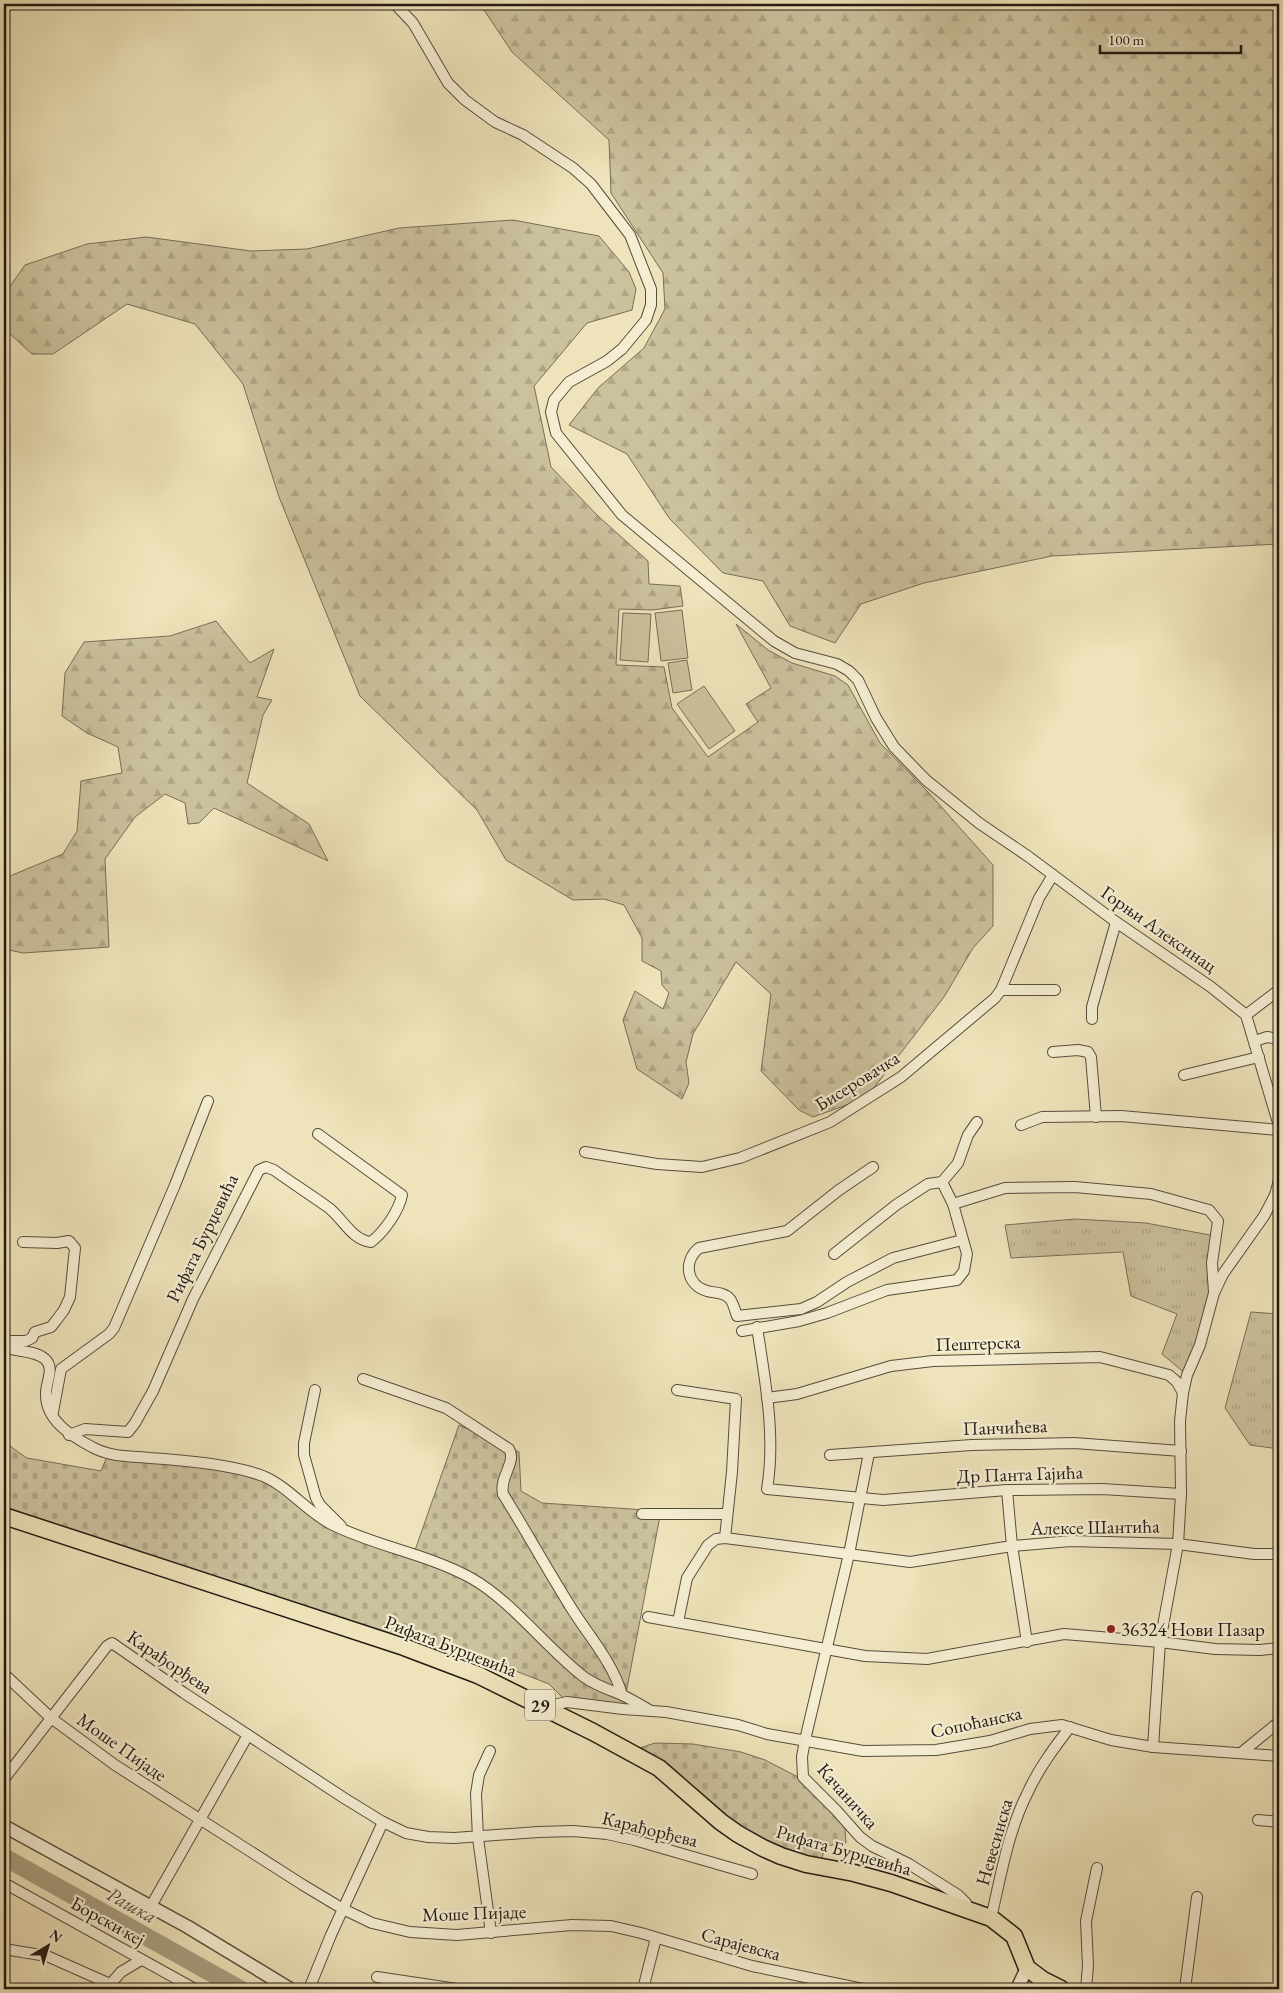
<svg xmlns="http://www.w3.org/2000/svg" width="1283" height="1993" viewBox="0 0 1283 1993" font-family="'EB Garamond',serif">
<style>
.grass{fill:url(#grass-tufts);stroke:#776e58}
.forest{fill:url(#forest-firs);stroke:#776e58}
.cemetery{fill:url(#cemetery-stones);stroke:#776e58}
.park{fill:#cbc19d;stroke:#776e58}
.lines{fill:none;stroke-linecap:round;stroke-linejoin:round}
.river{stroke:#a99f81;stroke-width:18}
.minor-casing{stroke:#564c3c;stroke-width:12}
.tertiary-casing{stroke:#564c3c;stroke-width:15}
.primary-casing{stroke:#231a12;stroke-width:19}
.minor{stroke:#f4edd2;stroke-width:10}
.tertiary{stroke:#f4edd2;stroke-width:12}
.primary{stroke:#eee3ba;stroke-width:16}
.poi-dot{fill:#8f2418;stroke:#f4edd2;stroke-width:2}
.labels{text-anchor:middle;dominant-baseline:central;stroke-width:4.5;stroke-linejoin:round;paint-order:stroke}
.shield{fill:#f4edd2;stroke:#62594c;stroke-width:1}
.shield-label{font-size:18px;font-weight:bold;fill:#231a12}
.street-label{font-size:19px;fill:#231a12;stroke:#f4edd2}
.poi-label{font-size:19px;fill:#231a12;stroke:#f4edd2;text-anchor:start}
.water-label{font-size:20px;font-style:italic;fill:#594f3e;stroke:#f4edd2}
</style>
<defs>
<pattern id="grass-tufts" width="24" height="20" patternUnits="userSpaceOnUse" patternTransform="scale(1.25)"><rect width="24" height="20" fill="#cbc19d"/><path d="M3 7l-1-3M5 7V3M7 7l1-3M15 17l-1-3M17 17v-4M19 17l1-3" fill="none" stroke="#aea586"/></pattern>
<pattern id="forest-firs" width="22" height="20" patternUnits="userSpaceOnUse" patternTransform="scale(1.25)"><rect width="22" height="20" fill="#cbc19d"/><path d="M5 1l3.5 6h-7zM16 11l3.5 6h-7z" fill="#aea586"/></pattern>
<pattern id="cemetery-stones" width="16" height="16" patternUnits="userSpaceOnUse" patternTransform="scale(1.25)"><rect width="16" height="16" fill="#cbc19d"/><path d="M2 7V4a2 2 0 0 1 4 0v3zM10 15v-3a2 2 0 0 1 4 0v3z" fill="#aea586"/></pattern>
</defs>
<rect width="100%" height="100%" fill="#eee3ba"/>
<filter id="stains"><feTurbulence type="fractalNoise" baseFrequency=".004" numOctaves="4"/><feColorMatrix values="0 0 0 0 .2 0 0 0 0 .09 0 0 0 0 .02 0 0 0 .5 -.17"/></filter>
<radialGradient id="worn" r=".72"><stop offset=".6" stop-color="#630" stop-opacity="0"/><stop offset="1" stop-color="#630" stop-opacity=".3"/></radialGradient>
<g class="grass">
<path d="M1075,1219L1146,1223L1215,1236L1214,1293L1187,1375L1162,1354L1177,1314L1131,1296L1123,1252L1011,1258L1005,1225Z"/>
<path d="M1251,1312L1279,1314V1449L1250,1445L1225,1408Z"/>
</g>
<g class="forest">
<path d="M480,4H1279V544L1052,556L924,583L861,604L835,643L790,626L763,581L723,573L669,518L627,454L569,425L598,388L644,348L665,309L663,273L611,193L609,140L512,52Z"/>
<path d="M513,220L599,236L629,272L636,289L632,310L587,323L534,386L551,467L598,516L648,561L649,584L680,586L683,606L652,610L619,609L616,665L664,667L672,708L708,757L758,722L746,704L771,688L736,624L768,650L792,663L835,676L848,685L880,743L929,793L993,865V926L973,948L944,997L866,1098L813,1117L799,1110L761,1071L771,994L736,962L693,1034L686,1062L689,1083L682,1099L637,1069L623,1020L635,991L663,1009L669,993L662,985L661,971L642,961V938L624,905L604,899L573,900L506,860L477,810L360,696L279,497L243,384L195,324L127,304L53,354H32L9,333L4,309V295L25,265L87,244L146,237L251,251L307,249L399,228Z"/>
<path d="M216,621L250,663L274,649L257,697L272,700L263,715L247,783L309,824L328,861L214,808L199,823L188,824L185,803L165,794L135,817L105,859L109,947L23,953L4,949V880L10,876L63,854L77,831L81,781L122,773L118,747L87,733L62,716L65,673L84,642L170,636Z"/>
</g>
<g class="cemetery">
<path d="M459,1425L519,1452L521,1491L542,1503L661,1511L623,1709L567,1702L549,1684L457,1648L404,1647L4,1516V1442L27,1458L101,1471L108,1454L249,1471L311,1512L414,1553Z"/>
<path d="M655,1743L693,1744L741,1752L765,1760L798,1777L845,1828L846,1843L826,1846L819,1866L789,1859L631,1751Z"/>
</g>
<g class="park">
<path d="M682,610L688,658L661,661L655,613Z"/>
<path d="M623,613L651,614L648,662L620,660Z"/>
<path d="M687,660L692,690L673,693L668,663Z"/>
<path d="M704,686L735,731L709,749L677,704Z"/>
</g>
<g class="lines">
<path class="river" d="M4,1857L240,1989"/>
<defs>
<g id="minor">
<path d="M395,4L413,23L448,83L465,100L495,122L523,135L573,168L591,184L630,235L651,289V305L646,320L622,349L607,361L569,382L554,400L551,412L556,433L622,515L774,641L795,653L837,664L849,671L858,680L876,718L894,747L926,780L979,823L1029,857L1116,922L1211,987L1246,1015L1279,1126"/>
<path d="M1001,990H1055"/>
<path d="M1246,1015L1279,990"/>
<path d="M1092,1019V1007L1116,922"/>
<path d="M1255,1041L1267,1037L1279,1039"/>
<path d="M1053,1052L1078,1050L1088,1052L1091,1057L1096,1117"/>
<path d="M1184,1075L1259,1057"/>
<path d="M1021,1125L1042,1117L1121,1116L1279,1130"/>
<path d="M585,1152L657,1164L702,1167L740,1158L830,1122L901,1077L995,998L1001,990L1039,898L1053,875"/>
<path d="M873,1167L839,1190L787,1231L699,1248C683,1261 686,1285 707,1291C713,1293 724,1292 729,1298C733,1301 735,1311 737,1316L801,1309L817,1302L847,1282L893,1258L962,1240"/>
<path d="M953,1204L1005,1188L1075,1187L1151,1194L1209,1210L1218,1221L1212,1263L1214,1292"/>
<path d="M834,1254L896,1205L928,1184L942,1182L958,1163L968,1135L977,1122"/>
<path d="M757,1327C765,1380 776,1436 767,1489L883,1500L1007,1490L1102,1489L1181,1494"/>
<path d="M742,1331L799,1321L827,1313L887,1290L957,1280L964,1271L967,1254L953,1204L942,1182"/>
<path d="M4,1341H26L32,1338L35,1332L51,1327L55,1322L64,1310L70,1297L75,1248L69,1241L57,1243L23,1242"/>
<path d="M4,1347C16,1352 35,1350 45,1359C55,1368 46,1382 46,1393C45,1420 71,1436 92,1447C110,1457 130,1456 150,1458C181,1460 234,1465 263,1476C289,1487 306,1511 331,1524C374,1546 428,1554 471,1578C512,1601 546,1648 584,1677C595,1685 607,1689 620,1694C631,1699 641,1705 651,1711"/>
<path d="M363,1379L446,1408L509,1449C517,1462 499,1477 503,1494C526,1531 547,1569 570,1606C587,1634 613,1662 622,1695"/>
<path d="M315,1390L304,1443V1455L316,1498L320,1505L341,1526"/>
<path d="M677,1390L736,1399L732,1472L725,1538"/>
<path d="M767,1398L797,1394L891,1366L933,1361L1100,1357L1169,1375L1177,1382L1183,1393"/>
<path d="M53,1412L61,1369L109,1334L114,1328L175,1185L208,1101"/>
<path d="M69,1435L85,1429L128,1432L135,1423L153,1391L193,1299L259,1170L266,1167L274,1170C292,1183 311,1195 329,1208C343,1219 352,1240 371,1242C384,1232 399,1211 402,1195L318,1134"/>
<path d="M869,1453L849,1554L805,1740L802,1757L803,1777L836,1810L860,1837L872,1846L909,1864L958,1895L966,1903L967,1910"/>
<path d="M830,1455L972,1445L1074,1443L1181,1451"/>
<path d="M1007,1490L1012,1546L1027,1642"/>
<path d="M642,1514H727"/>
<path d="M648,1617L865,1656L927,1659L1064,1634L1160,1642L1215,1649L1260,1650L1279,1648"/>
<path d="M678,1622L687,1578L708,1545L716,1539L725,1538L910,1562L1012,1546L1071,1541L1178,1544L1254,1554H1279"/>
<path d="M4,1674L51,1718L115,1765L303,1885L343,1909L372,1923L410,1932L457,1935L572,1925L611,1926L641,1933L752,1966L863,1989"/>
<path d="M544,1707L567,1702L623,1709L666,1712L738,1725L767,1734L863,1751L936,1750L990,1741L1030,1729L1062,1725L1111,1740L1153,1747L1279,1756"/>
<path d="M1153,1747L1160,1642L1178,1544L1181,1494L1180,1421L1183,1393L1187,1375L1200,1345L1214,1293L1223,1274L1264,1216L1275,1195L1279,1180"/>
<path d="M490,1751L479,1775L476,1794L478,1838L491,1933"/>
<path d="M1241,1753L1279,1722"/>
<path d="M4,1779L107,1646L112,1643L184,1693L344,1798L383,1822L406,1833L428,1837L454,1838L538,1832L573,1831L607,1834L634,1840L752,1874"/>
<path d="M1258,1820L1279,1822"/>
<path d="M4,1883L195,1989"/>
<path d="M151,1906L248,1735"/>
<path d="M991,1918C1001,1876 1008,1831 1028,1792C1039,1768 1054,1748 1070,1727"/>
<path d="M4,1949L47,1956L110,1984"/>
<path d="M377,1977L457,1989"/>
<path d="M107,1988L121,1972L141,1960"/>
<path d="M309,1989L331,1935L383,1822"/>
<path d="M643,1989L656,1938"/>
<path d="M1086,1989L1088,1966L1086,1921L1097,1868"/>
<path d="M1185,1989L1197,1897"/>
</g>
<g id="tertiary">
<path d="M4,1826L188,1927L290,1989"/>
<path d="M1017,1989L1027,1968"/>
</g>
<path id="primary" d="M4,1516L404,1647L478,1675L593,1732L659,1768L721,1822L738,1834L763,1848L781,1856L806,1864L854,1873L891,1883L991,1918L1014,1936L1027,1968L1043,1980L1061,1989"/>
</defs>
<use href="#minor" class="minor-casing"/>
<use href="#tertiary" class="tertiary-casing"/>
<use href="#primary" class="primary-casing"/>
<use href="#minor" class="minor"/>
<use href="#tertiary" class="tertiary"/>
<use href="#primary" class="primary"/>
</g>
<circle class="poi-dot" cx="1111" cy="1629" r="5"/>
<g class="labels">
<rect class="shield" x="525" y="1689.5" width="30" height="31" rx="4"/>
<g class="shield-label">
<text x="540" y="1705">29</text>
</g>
<g class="street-label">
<text transform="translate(1159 929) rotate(35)">Горњи Алексинац</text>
<text transform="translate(857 1081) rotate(-32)">Бисеровачка</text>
<text transform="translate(202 1238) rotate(-64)">Рифата Бурџевића</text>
<text transform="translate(978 1343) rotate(-2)">Пештерска</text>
<text transform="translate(1005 1427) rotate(-2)">Панчићева</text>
<text transform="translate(1020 1474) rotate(-2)">Др Панта Гајића</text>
<text transform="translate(1095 1527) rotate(-1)">Алексе Шантића</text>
<text transform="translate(451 1646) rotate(21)">Рифата Бурџевића</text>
<text transform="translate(170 1662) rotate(34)">Карађорђева</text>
<text transform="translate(976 1722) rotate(-12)">Сопоћанска</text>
<text transform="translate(122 1747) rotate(35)">Моше Пијаде</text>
<text transform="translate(848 1796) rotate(48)">Качаничка</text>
<text transform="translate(650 1829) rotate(14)">Карађорђева</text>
<text transform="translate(994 1842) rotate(-74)">Невесинска</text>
<text transform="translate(844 1850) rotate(16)">Рифата Бурџевића</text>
<text transform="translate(474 1913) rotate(-2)">Моше Пијаде</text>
<text transform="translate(108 1921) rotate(29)">Борски кеј</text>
<text transform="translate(741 1944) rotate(15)">Сарајевска</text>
</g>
<g class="poi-label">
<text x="1121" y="1629">36324 Нови Пазар</text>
</g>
<g class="water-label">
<text transform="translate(132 1905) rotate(29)">Рашка</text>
</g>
</g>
<rect width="1283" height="1993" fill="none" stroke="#eee3ba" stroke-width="20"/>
<rect x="5" y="5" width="1273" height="1983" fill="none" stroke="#231a12" stroke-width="2.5"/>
<rect x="10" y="10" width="1263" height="1973" fill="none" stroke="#231a12"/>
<g transform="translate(48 1946) rotate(38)" stroke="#f4edd2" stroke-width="4" paint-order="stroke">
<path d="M0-4L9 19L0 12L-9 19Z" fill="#231a12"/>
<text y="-8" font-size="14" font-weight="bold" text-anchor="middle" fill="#231a12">N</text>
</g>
<path d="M1100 45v8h141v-8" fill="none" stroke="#231a12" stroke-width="2.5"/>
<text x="1108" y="45" font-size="15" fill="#231a12" stroke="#f4edd2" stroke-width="4" paint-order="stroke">100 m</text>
<rect width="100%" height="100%" filter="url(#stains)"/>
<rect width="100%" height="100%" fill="url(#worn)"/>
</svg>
